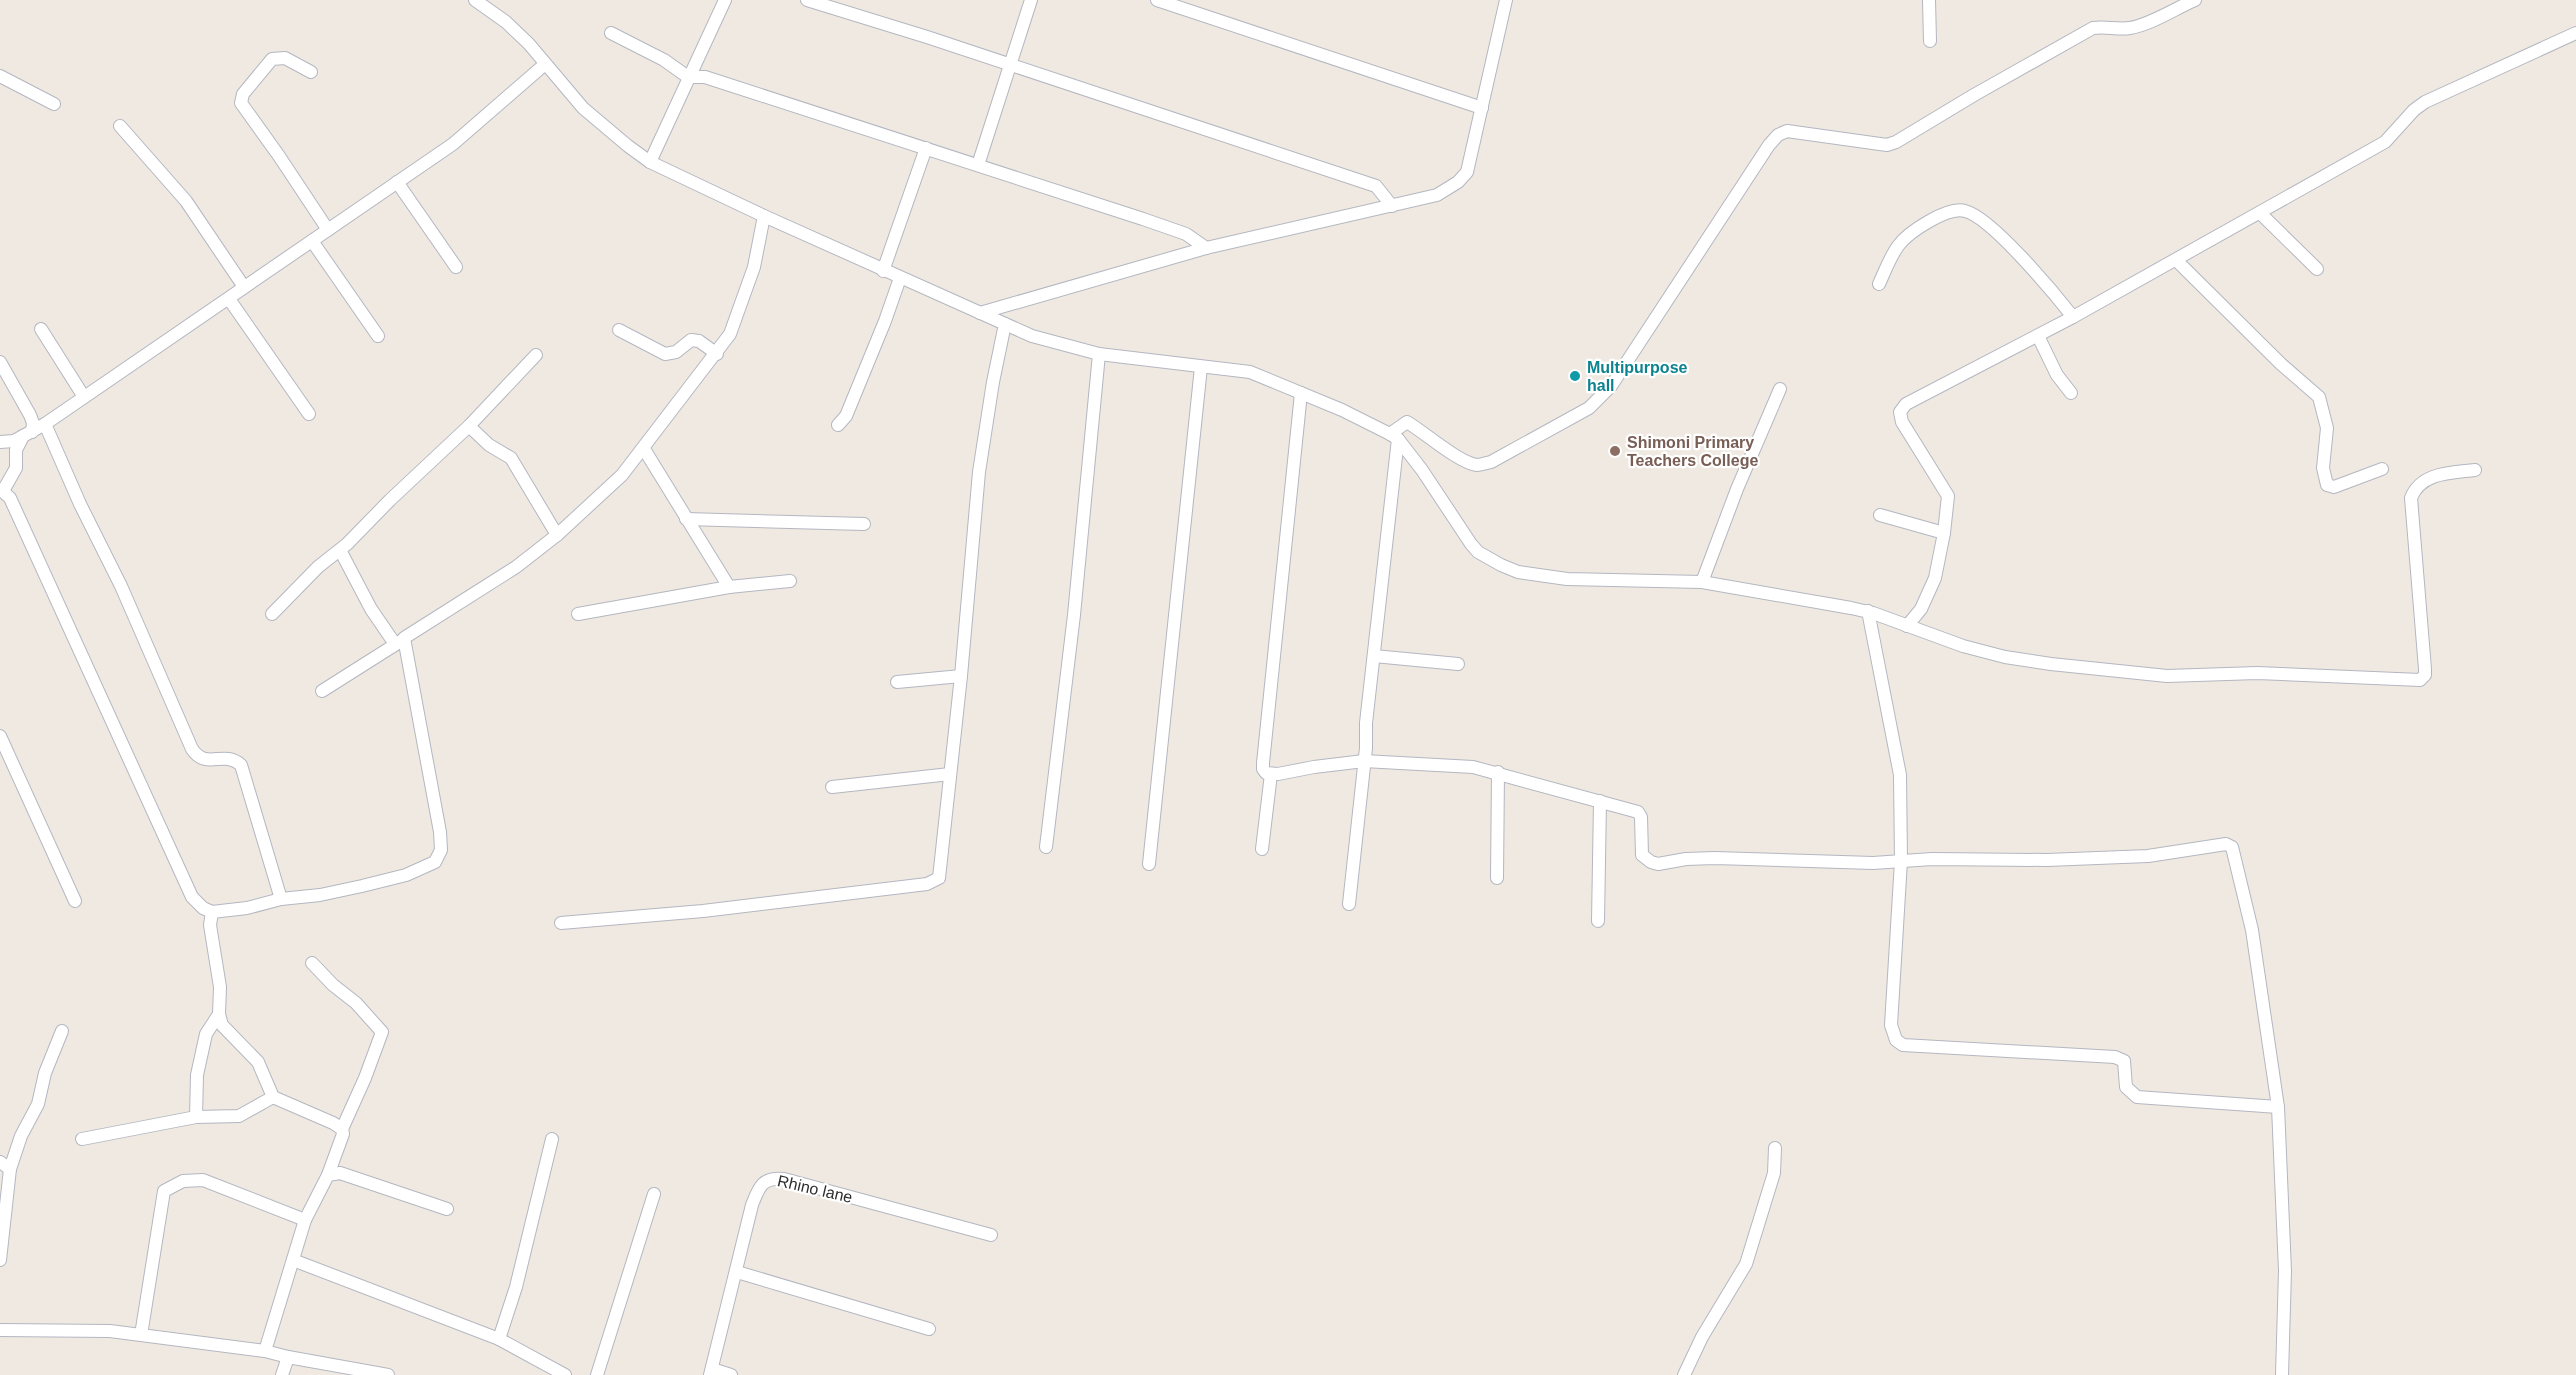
<svg xmlns="http://www.w3.org/2000/svg" width="2576" height="1375" viewBox="0 0 2576 1375" font-family="Helvetica,sans-serif">
<style>
.lines{fill:none;stroke-linecap:round;stroke-linejoin:round}
.minor-casing{stroke:#b4b7c1;stroke-width:14}
.minor{stroke:#fff;stroke-width:12}
.culture-dot{fill:#0f9aa8;stroke:#fff;stroke-width:2}
.education-dot{fill:#8d6e63;stroke:#fff;stroke-width:2}
.labels{text-anchor:middle;dominant-baseline:central;stroke-width:4.5;stroke-linejoin:round;paint-order:stroke}
.culture-label{font-size:16px;font-weight:bold;fill:#0d838f;stroke:#fff;text-anchor:start}
.education-label{font-size:16px;font-weight:bold;fill:#785e54;stroke:#fff;text-anchor:start}
.street-label{font-size:16px;fill:#2e2e2e;stroke:#fff}
</style>
<rect width="100%" height="100%" fill="#efe9e1"/>
<g class="lines">
<defs>
<g id="minor">
<path d="M475,0L506,22L529,44L583,108L628,146L650,162L764,216L1032,336L1099,354L1250,372L1342,410L1390,434L1398,439L1422,470L1471,544L1478,552L1501,565L1518,572L1567,579L1702,582L1851,608L1873,613L1963,646L2005,657L2051,664L2167,676L2257,673L2420,680L2425,675V669L2411,498C2421,472 2451,473 2475,470"/>
<path d="M807,0L927,37L1376,186L1392,206"/>
<path d="M1157,0L1482,108"/>
<path d="M1929,0L1930,41"/>
<path d="M611,33L664,60L688,77H705L1143,219L1186,234L1206,248"/>
<path d="M311,72L285,58L272,59L243,94L241,103L279,156L328,230"/>
<path d="M0,76L54,104"/>
<path d="M120,126L186,201L244,287"/>
<path d="M650,162L725,0"/>
<path d="M978,165L1031,0"/>
<path d="M397,182L456,267"/>
<path d="M2260,213L2317,269"/>
<path d="M312,241L378,336"/>
<path d="M2176,260L2281,364L2319,397L2327,428L2323,468L2327,485L2334,487L2382,469"/>
<path d="M883,271L926,148"/>
<path d="M1879,284C1885,271 1890,257 1898,246C1908,232 1948,206 1965,211C1991,217 2055,294 2073,317"/>
<path d="M229,299L309,414"/>
<path d="M980,313L1206,248L1437,195L1458,182L1467,172L1506,0"/>
<path d="M41,329L84,397"/>
<path d="M619,330L665,354L676,352L691,340L699,341L717,354"/>
<path d="M2038,336L2057,375L2071,393"/>
<path d="M0,362L30,415L33,423L32,432"/>
<path d="M1301,393L1263,763V769L1266,773L1278,774L1314,767L1364,761L1473,767L1638,812L1641,817L1642,855L1651,862L1658,864L1686,859L1715,858L1873,863L1932,859L2047,860L2148,856L2226,844L2232,847L2252,930L2278,1107L2285,1271L2282,1375"/>
<path d="M45,424L80,504L121,586L192,749C207,771 223,749 241,765L281,899"/>
<path d="M838,425L846,416L885,321L900,278"/>
<path d="M469,426L489,445L511,458L557,535"/>
<path d="M1390,434L1407,422C1424,432 1459,463 1477,465C1481,465 1487,463 1491,462L1589,408L1611,386L1769,145L1778,135L1787,131L1887,145L1896,142L1974,95L2093,28C2106,26 2117,30 2130,28C2150,25 2176,8 2195,0"/>
<path d="M0,442L14,441L45,424L453,144L544,65"/>
<path d="M644,449L729,587L790,581"/>
<path d="M0,489L10,498L192,897L203,908L212,912L247,908L281,899L320,895L362,886L406,875L435,862L441,850L440,832L404,638L516,567L557,535L622,475L730,334L754,267L764,216"/>
<path d="M3,491L16,468V450L23,436"/>
<path d="M1880,515L1944,533"/>
<path d="M686,519L864,524"/>
<path d="M340,550L371,609L395,644"/>
<path d="M1702,582L1737,489L1780,389"/>
<path d="M1868,611L1900,775L1901,861L1891,1025L1896,1040L1903,1045L2115,1057L2124,1061L2126,1087L2137,1097L2278,1107"/>
<path d="M272,614L318,567L347,544L390,500L469,426L536,355"/>
<path d="M578,614L729,587"/>
<path d="M1907,626L1921,609L1935,578L1944,533L1948,496L1902,422L1900,412L1906,404L2073,317L2385,142L2414,110L2425,102L2576,33"/>
<path d="M1374,656L1458,664"/>
<path d="M897,682L961,676"/>
<path d="M322,691L401,641"/>
<path d="M0,736L75,901"/>
<path d="M832,787L950,774"/>
<path d="M1046,847L1074,615L1099,354"/>
<path d="M1262,849L1271,774"/>
<path d="M1149,864L1201,367"/>
<path d="M1497,878L1498,772"/>
<path d="M1349,904L1366,748V723L1398,439"/>
<path d="M212,912L210,925L220,987L219,1014L222,1025L258,1062L273,1097L333,1123L342,1129L343,1134L328,1175"/>
<path d="M1598,921L1600,801"/>
<path d="M561,923L703,911L927,884L939,878L961,676L979,472L993,382L1005,324"/>
<path d="M312,963L333,985L356,1003L382,1032L365,1078L342,1129"/>
<path d="M196,1117L197,1075L206,1034L219,1014"/>
<path d="M82,1139L196,1117L239,1116L273,1097"/>
<path d="M0,1162L10,1169L0,1260"/>
<path d="M10,1169L21,1136L38,1104L45,1073L62,1031"/>
<path d="M293,1260L499,1339L565,1375"/>
<path d="M737,1272L929,1329"/>
<path d="M0,1330L110,1331L265,1351L288,1357L388,1375"/>
<path d="M141,1335L164,1191L183,1181L203,1180L305,1220"/>
<path d="M499,1339L516,1287L552,1139"/>
<path d="M265,1351L305,1220L328,1175L340,1173L447,1209"/>
<path d="M712,1369L731,1375"/>
<path d="M282,1375L288,1357"/>
<path d="M597,1375L654,1194"/>
<path d="M710,1375L752,1205C759,1187 762,1177 784,1179L991,1235"/>
<path d="M1684,1375L1702,1337L1746,1264L1774,1173L1775,1148"/>
</g>
</defs>
<use href="#minor" class="minor-casing"/>
<use href="#minor" class="minor"/>
</g>
<circle class="culture-dot" cx="1575" cy="376" r="6"/>
<circle class="education-dot" cx="1615" cy="451" r="6"/>
<g class="labels">
<g class="culture-label">
<text x="1587" y="367">Multipurpose<tspan x="1587" dy="18">hall</tspan></text>
</g>
<g class="education-label">
<text x="1627" y="442">Shimoni Primary<tspan x="1627" dy="18">Teachers College</tspan></text>
</g>
<g class="street-label">
<text transform="translate(815 1189) rotate(13)">Rhino lane</text>
</g>
</g>
</svg>
